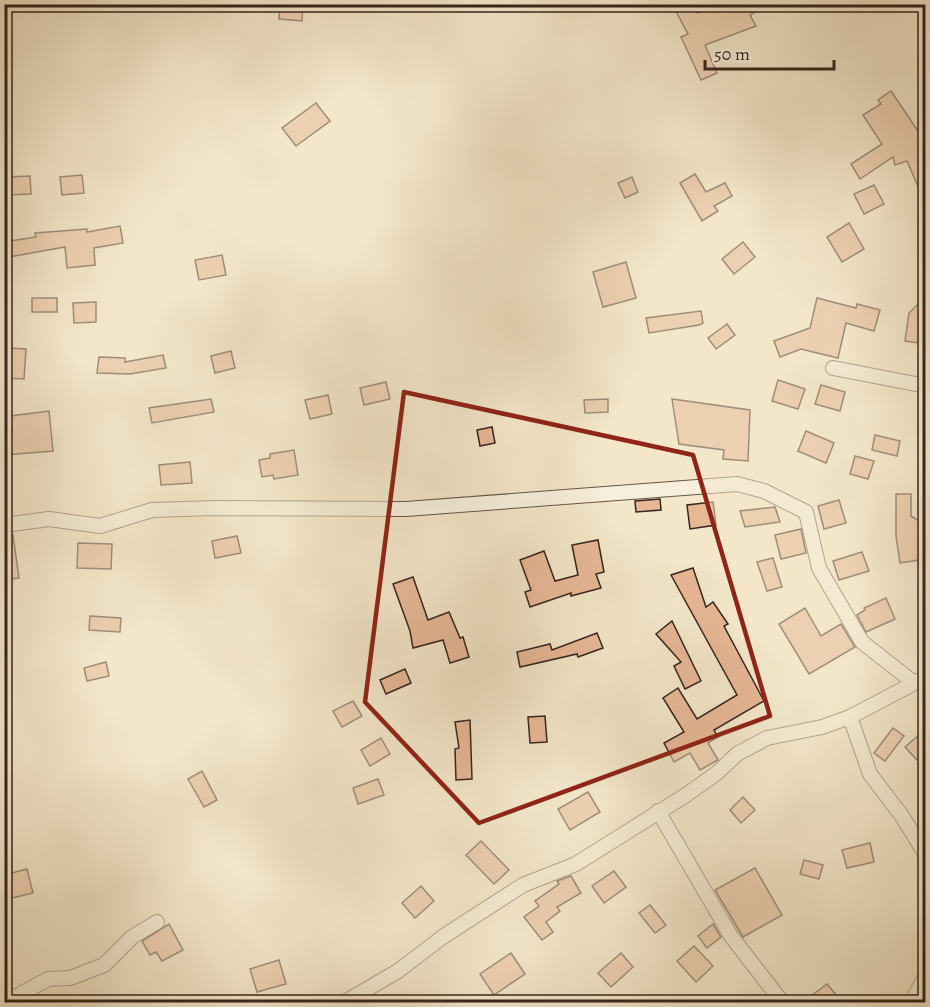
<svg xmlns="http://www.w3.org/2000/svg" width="930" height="1007" viewBox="0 0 930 1007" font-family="Alegreya,serif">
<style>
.building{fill:#e7b796;stroke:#35241d;stroke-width:1.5}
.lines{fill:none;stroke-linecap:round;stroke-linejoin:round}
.minor-casing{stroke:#645448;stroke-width:16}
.minor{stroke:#f7efdc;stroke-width:14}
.marked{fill:none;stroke:#8f2418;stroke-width:4.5;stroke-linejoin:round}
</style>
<rect width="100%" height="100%" fill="#f3e6c9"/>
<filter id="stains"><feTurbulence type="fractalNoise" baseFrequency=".00333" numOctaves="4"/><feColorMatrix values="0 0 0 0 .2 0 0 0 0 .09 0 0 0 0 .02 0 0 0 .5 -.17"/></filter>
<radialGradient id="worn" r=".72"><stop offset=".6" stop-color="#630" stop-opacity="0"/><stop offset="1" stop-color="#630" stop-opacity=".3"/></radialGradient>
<g class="building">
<path d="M280,4H303L302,21L279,19Z"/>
<path d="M672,4H694L698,13L716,4H769L750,15L756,26L705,45L717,73L701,80L681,37L688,34Z"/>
<path d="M891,91L926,143V205L907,161L895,165L893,157L860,179L851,164L882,144L863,115L881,104L878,100Z"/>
<path d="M316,103L330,121L296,146L282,128Z"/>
<path d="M695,174L706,192L725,183L732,196L714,206L718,211L702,221L680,183Z"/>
<path d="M82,175L84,193L62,195L60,177Z"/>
<path d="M30,176L31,194L8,195L7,177Z"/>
<path d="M632,177L638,192L625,198L618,183Z"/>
<path d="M874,185L884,204L864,214L854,194Z"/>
<path d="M849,223L864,249L842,262L827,237Z"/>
<path d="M120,226L123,243L94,248L95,265L67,268L65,247L9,257V254H4V242L36,237L35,233L87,229V232Z"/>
<path d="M743,242L755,257L734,274L722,259Z"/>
<path d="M222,255L226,275L199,280L195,260Z"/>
<path d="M626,262L636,298L603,307L593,272Z"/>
<path d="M926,296V344L905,341L909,313Z"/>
<rect x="32" y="298" width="25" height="14"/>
<path d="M817,298L856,308L857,304L880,310L874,331L846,323L838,358L801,349L780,357L774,341L810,328Z"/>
<path d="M96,302V322L74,323L73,303Z"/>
<path d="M701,311L703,323L699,325L649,333L646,318Z"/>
<path d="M727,324L735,335L716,349L708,338Z"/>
<path d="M7,348L26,349L24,379L5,378Z"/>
<path d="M231,351L235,368L215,373L211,356Z"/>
<path d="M163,355L166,368L130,374L97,373L99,357L125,358V362Z"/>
<path d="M778,380L805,389L798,409L772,401Z"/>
<path d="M386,382L390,399L364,405L360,388Z"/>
<path d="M821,385L845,392L840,411L815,404Z"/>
<path d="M328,395L332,414L310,419L305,400Z"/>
<path d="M211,399L214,412L152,423L149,408Z"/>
<path d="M608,399V412L585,413L584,400Z"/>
<path d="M672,399L750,410L748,461L723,459L724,450L679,444Z"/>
<path d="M49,411L53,451L4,455V430H12L10,416Z"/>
<path d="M492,427L495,443L480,446L477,430Z"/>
<path d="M806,431L834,443L826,463L798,451Z"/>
<path d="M875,435L900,441L897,456L872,450Z"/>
<path d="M294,450L298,475L274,479L273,475L262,477L259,460L270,458V454Z"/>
<path d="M855,456L874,461L868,479L850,474Z"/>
<path d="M190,462L192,483L161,485L159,465Z"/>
<path d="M896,494H911V516L926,525V559L900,563L896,536Z"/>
<path d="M660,499L661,510L636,512L635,501Z"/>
<path d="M839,500L846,523L824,529L818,506Z"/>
<path d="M713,502L716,525L690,529L687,505Z"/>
<path d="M775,507L780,522L745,527L740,511Z"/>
<path d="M801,529L806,553L781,559L775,535Z"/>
<path d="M13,535L19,578L4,580V536Z"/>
<path d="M237,536L241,553L215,558L212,541Z"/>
<path d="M598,540L604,572L596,574L601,588L571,596V593L530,607L525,592L531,590L520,560L544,551L555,581L578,575L572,545Z"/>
<path d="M78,543L112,544L111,569L77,568Z"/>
<path d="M862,552L869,571L839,580L833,561Z"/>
<path d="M773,558L782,587L767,591L757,562Z"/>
<path d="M693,568L706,607L713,602L728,624L724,626L764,701L714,730L718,737L708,743L718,760L700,770L690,753L674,762L664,743L684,732L663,698L678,688L697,719L737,695L671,575Z"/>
<path d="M413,577L428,620L449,612L460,638L463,637L469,657L450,663L443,640L413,648L410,631L393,584Z"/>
<path d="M886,598L895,619L866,632L857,615L865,610L864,608Z"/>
<path d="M805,608L821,636L841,624L855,647L809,674L779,624Z"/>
<path d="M90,616L121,618L120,632L89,630Z"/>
<path d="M672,621L701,681L685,689L674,666L681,662L656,634Z"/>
<path d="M597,633L603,648L578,657L577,654L520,667L517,652L550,644L552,650Z"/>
<path d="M106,662L109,676L87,681L84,668Z"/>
<path d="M405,669L411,683L386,694L380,680Z"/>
<path d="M353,701L362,716L342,727L333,711Z"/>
<path d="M545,716L547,742L530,743L528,717Z"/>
<path d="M470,720L472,779L456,780L455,749L459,748L455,722Z"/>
<path d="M893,728L904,736L885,761L874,753Z"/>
<path d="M926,729V752L917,760L905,747Z"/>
<path d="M381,738L390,754L370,766L361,750Z"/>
<path d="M202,771L217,800L204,807L188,779Z"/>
<path d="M378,779L384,795L358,804L353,788Z"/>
<path d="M588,792L600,812L570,830L558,809Z"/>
<path d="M743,797L755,810L741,823L730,810Z"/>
<path d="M481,841L509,870L494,884L466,855Z"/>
<path d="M870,843L874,862L847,868L842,850Z"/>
<path d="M804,860L823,865L819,879L800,874Z"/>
<path d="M755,868L782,915L743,937L715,890Z"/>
<path d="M27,869L33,893L4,900V875Z"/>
<path d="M614,871L626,887L604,903L592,886Z"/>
<path d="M571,876L581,893L557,907L560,911L546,922L553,932L542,940L524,917L539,906L535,901L559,884L557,881Z"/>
<path d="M421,886L434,901L415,918L402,903Z"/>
<path d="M650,905L666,925L655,933L639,913Z"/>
<path d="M169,924L183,950L162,961L156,952L150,955L142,941Z"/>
<path d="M713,924L721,937L707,948L698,936Z"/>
<path d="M694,946L713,966L696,982L677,961Z"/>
<path d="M511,953L525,974L494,995L480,974Z"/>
<path d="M621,953L633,967L611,987L598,973Z"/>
<path d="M279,960L286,984L257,992L250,969Z"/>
<path d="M827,984L842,1002H803Z"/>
</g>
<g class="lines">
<defs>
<g id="minor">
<path d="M833,368L926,386"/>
<path d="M4,525L49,519L100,526L152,510L215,508L406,509L737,484L764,491L806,512L819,568L862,642L913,682"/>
<path d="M850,717L870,774L902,816L926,855"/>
<path d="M658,811L731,936L782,1002"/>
<path d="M6,1002L48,979L70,978L104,965L132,937L157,922"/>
<path d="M345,1002L398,971L444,936L523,885L576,864L686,795L717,773L737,754L767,738L822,727L850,717L926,677"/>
<path d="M911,1002L926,976"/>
</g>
</defs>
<use href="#minor" class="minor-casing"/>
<use href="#minor" class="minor"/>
</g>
<path d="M0 0H930V1007H0ZM404,392L693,455L770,716L479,823L365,702Z" fill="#f3e6c9" fill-opacity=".55" fill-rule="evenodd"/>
<path class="marked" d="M404,392L693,455L770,716L479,823L365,702Z"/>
<rect width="930" height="1007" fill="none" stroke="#f3e6c9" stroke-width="24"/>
<rect x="6" y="6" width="918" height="995" fill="none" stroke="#35241d" stroke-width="3"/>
<rect x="12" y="12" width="906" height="983" fill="none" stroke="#35241d" stroke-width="1.5"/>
<path d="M705 60v9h129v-9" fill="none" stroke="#35241d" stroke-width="3"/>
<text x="714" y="60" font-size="18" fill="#35241d" stroke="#f7efdc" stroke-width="4.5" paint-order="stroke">50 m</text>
<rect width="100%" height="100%" filter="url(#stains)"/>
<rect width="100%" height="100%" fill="url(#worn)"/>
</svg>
